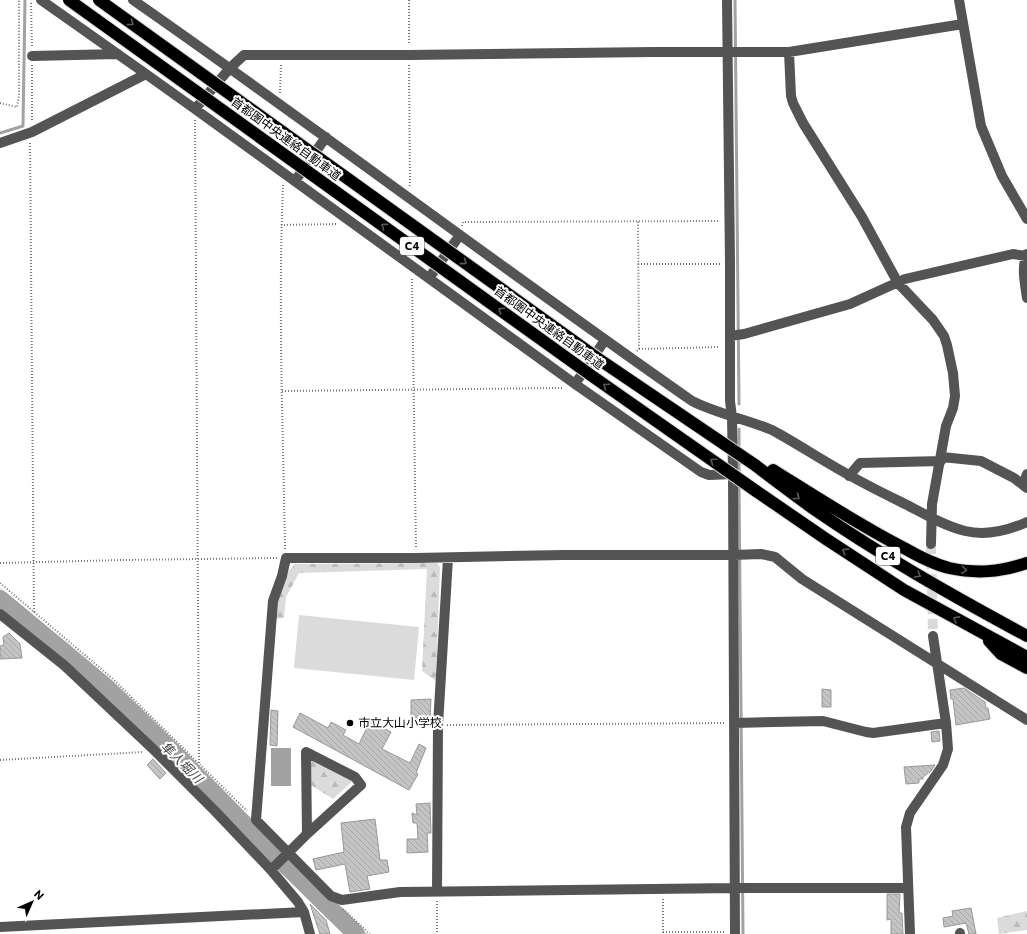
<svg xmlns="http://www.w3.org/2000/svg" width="1027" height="934" font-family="Commissioner,'Noto Sans JP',sans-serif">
<defs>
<pattern id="grass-dots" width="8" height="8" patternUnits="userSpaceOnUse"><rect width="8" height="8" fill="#dbdbdb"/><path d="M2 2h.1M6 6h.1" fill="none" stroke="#bababa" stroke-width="1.8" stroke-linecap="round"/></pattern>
<pattern id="forest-firs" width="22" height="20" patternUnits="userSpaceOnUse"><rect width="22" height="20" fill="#dbdbdb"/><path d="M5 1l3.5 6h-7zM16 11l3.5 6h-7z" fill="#bababa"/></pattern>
<pattern id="building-back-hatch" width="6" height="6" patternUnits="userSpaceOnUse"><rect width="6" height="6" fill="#c4c4c4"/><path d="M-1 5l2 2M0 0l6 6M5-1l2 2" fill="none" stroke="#a7a7a7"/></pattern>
</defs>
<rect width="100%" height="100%" fill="#fff"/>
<path fill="url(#grass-dots)" d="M0,588C34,616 70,644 103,673C166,728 223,790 281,849L276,854L200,775L110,689L0,597Z
M0,602C32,627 64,653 94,680C156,737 215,797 273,858L270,861L162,751L86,680L0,608Z
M287,860L291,861L339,908L368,934H360L357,931L285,863Z"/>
<path fill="url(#forest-firs)" d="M437,563L440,567L436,681L422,671L427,569L299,573L286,597L284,618L275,619C277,599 279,579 295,564Z
M310,759L349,776L352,782L333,799L311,785Z
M1027,911V930L999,934L997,918Z"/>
<path fill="#dbdbdb" d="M299,615L419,627L414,680L294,668Z"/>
<path fill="#a2a2a2" d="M271,748H291V786H271Z"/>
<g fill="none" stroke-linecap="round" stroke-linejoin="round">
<path stroke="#a2a2a2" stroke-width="3" d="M735,0L739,404
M0,133L23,126L25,0
M739,429V449
M739,459V475
M739,483L743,934"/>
<path stroke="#a2a2a2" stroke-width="18" d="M0,599L107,688L181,760L242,822L356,934"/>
</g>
<path fill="url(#building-back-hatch)" stroke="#989898" d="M9,633L20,644L22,658L0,659V646L4,645L3,637Z
M964,688L985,702L986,708H988L990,719L956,725L953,699H951L950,690Z
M822,689L831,690V707H822Z
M431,699L430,719L411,717V700Z
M271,710L278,711L277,746L270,745Z
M300,713L328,728L331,722L346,730L343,735L359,744L370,721L391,732L382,749L410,763L419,744L426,748L416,773L418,774L409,790L293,727Z
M939,731L940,741L932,742L931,732Z
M153,759L166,773L160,779L147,765Z
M935,765L931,771L923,777V779H919V783L906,784L904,767Z
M430,803L431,833H427L428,852L407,853V839H418L417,823H413L412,813L417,815L416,804Z
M375,819L380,860H387L389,872L367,876L370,889L350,892L345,864L316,870L313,859L344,852L341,823Z
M887,894H900L899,913H902L903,934H891V919L887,920Z
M310,904L326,920L330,934H320Z
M971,908L976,934H969L966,923L944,927L943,918L953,916L952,911Z"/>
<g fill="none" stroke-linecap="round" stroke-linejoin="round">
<path stroke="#d9d9d9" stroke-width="10" stroke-dasharray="10 5" stroke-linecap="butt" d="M931,544L933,636"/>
<g stroke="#dbdbdb" stroke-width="14">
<path id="highway" d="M755,465C773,479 792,493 811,507C880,555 953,596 1027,636
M773,470C816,497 859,525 904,548C918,556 933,564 949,568C977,574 1000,572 1027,563
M756,491L826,539L904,590L1027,657
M989,641L1001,654L1027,668"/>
</g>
<path stroke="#767676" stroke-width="2" stroke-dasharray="1 2" stroke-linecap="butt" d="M409,0V45
M31,3L32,47
M32,65V121
M409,65L410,184L409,187
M280,93L281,64
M0,103L17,107L19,96V0
M195,120L199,763
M30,143L34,612
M283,185C278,306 283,428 285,549
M281,225L336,224
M462,226L463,222L720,221
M638,264H721
M412,279L416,548
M639,349L720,347
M637,351L639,349L638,221
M282,391L563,388
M0,563L124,560L277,558
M0,583L113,679L247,811
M447,725L725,723
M0,760L143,752
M663,899V934
M437,901V934
M343,909L370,934
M663,932H726"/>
<path stroke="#545454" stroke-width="10" d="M41,0L146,74
M133,0C321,131 504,270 692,401C718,414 746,419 772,430C798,444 823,461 849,475C868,486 889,496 909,506C926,515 945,526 965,531C986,536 1007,531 1027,522
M727,0L730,263V401L732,417L733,474L735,934
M959,0L981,126L1002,176L1027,219
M789,52L791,96L793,103L803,123L862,217L898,283L933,320L944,336L947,345L953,373L955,396L953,408L946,426L932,504L931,544
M32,56L118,54
M195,109L575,384L701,472L709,475L733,474
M0,143L32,132L146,74L195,109L230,68L244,55H409L653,52H789L963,24
M295,181L326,137
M1027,254C1021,267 1025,284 1027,298
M429,278L460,235
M730,336L744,334L850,304L905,279L1013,254L1026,256
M575,384L605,340
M942,457L981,461L1014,478L1027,488
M849,476L860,463L941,461
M1023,484L1027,474
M0,614L65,666L152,748L215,811L271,870L298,902L304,912L310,934
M734,723L823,721L866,732L873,733L946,723
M271,870L307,834L361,785L355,777L306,752L307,834
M907,888H735L400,892L342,900L331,896L256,820L273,601L282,576L286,558H416L563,555H733L761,554L775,557L802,579L1027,720
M437,892L438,725L448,558
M0,927L304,912
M960,933V934
M910,934L906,827L910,813L943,765L948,749L946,723L933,636"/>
<use href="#highway" stroke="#000" stroke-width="12"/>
<g stroke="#dbdbdb" stroke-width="14" stroke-linecap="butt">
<path id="highway-bridge" d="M69,0L592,376L756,491
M99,0L603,362L755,465"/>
</g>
<use href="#highway-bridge" stroke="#000" stroke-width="12"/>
</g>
<defs><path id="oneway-chevron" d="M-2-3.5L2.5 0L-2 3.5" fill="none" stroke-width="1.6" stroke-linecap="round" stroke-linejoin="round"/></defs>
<g stroke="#595959">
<use href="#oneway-chevron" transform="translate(131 23) rotate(36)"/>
<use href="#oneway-chevron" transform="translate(384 226) rotate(-144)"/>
<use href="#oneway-chevron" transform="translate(464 262) rotate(36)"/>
<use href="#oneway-chevron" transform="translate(501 310) rotate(-144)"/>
<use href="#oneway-chevron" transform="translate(606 386) rotate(-145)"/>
<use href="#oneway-chevron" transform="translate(713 461) rotate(-145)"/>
<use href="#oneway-chevron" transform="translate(797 497) rotate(36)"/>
<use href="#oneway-chevron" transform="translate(845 551) rotate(-147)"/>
<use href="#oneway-chevron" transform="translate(964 570) rotate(8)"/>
<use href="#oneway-chevron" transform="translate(918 575) rotate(30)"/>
<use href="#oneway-chevron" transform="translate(956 619) rotate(-151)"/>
</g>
<circle fill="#000" stroke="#fff" stroke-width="1.5" cx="350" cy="723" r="4"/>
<g text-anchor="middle" stroke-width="4" stroke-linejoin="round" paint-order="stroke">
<g fill="#fff" stroke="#4c4c4c" stroke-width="1">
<rect x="400" y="237" width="24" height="18" rx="3"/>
<rect x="876" y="547" width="24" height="18" rx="3"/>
</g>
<g font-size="11" font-weight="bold" fill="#000">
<text x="412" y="250">C4</text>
<text x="888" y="560">C4</text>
</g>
<g font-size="12" fill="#000" stroke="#fff">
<text transform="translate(286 139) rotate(36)" y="4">首都圏中央連絡自動車道</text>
<text transform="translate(549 328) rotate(36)" y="4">首都圏中央連絡自動車道</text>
</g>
<g font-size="12" fill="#000" stroke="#fff" text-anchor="start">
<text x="358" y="727">市立大山小学校</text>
</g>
<g font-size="13" font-style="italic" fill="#434343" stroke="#fff">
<text transform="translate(182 762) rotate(45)" y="5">隼人堀川</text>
</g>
</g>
<g transform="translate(32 902) rotate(45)" stroke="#ffffff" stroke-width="3" paint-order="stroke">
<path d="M0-3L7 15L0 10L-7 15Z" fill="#000000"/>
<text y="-6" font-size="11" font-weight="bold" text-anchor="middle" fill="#000000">N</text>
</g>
</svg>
